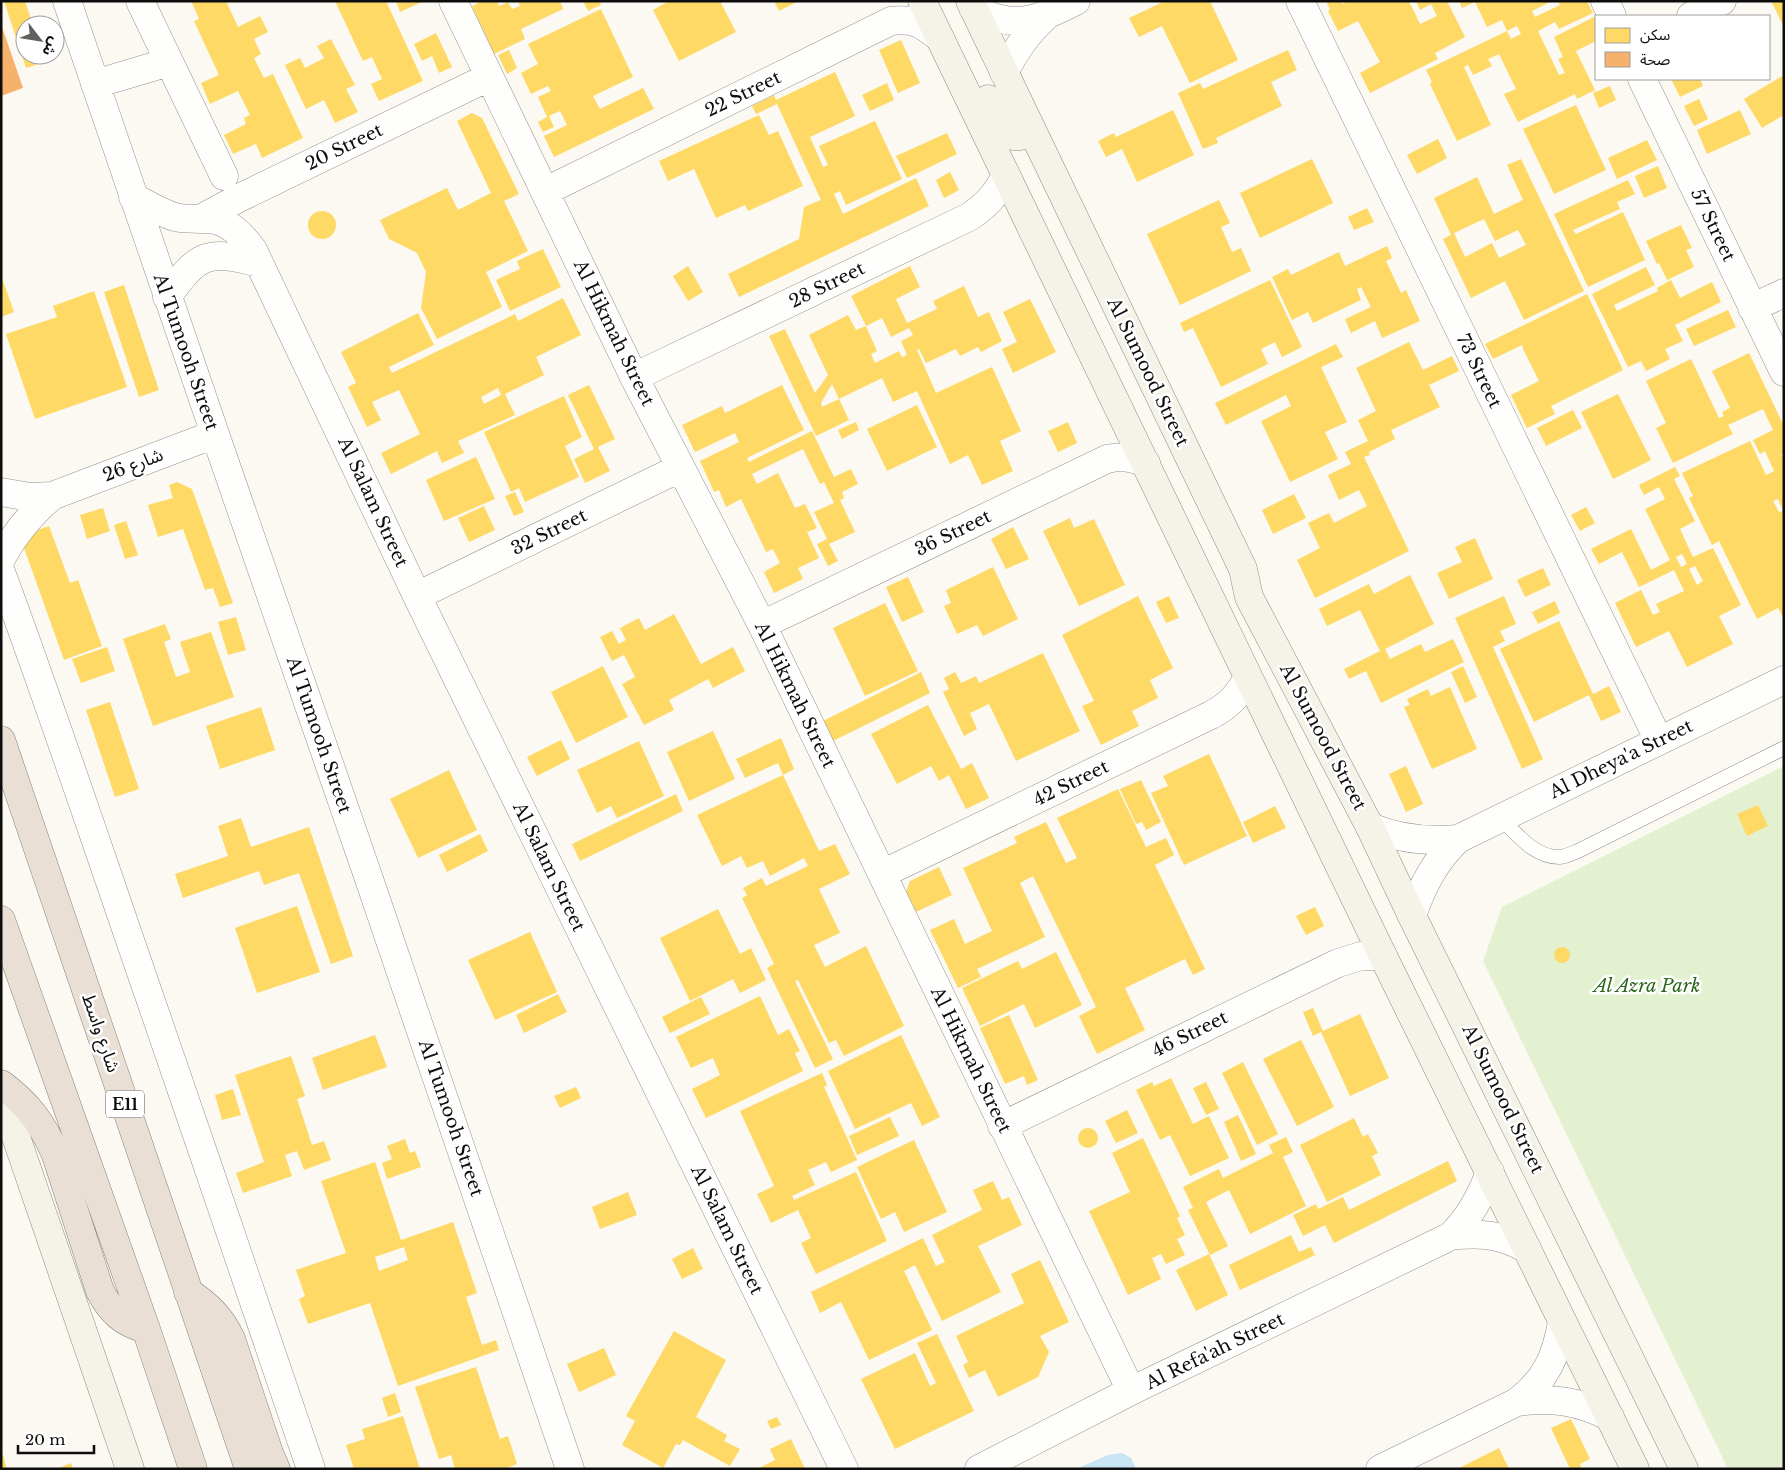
<svg xmlns="http://www.w3.org/2000/svg" width="1785" height="1470" font-family="'Libre Baskerville','Noto Sans Arabic',serif">
<rect width="100%" height="100%" fill="#fbf9f1"/>
<path fill="#e4f1d1" d="M1784,766V1469H1728L1483,961L1502,907Z"/>
<path fill="#c7e5f5" d="M1122,1453L1131,1458L1136,1469H1076L1108,1455Z"/>
<path fill="#ffd966" fill-rule="evenodd" d="M4,1H25L33,25H25V55H43L45,62L26,68Z
M191,1H226L238,27L260,16L268,32L254,39L261,54L254,58L264,78L273,74L303,138L262,158L256,144L233,154L224,135L246,124L244,118L250,115L238,91L210,104L201,83L219,75L194,21L199,19Z
M335,1H386L423,81L379,101L371,84L382,79L372,57L363,61Z
M396,1H424L400,12Z
M482,1H497L499,6L508,2L512,9L520,6L518,1H560L563,9L521,29L525,39L494,54L472,6Z
M583,1H599L601,5L588,11Z
M669,1H720L736,32L679,61L653,10Z
M774,1H799L779,11Z
M1165,1H1210L1238,60L1190,83L1162,26L1139,37L1129,18Z
M1326,1H1341L1343,4L1346,1H1409L1420,24L1437,16L1431,4L1420,10L1416,1H1447L1465,37L1435,53L1438,59L1370,93L1360,73L1380,62L1358,21L1338,31L1328,11L1330,9Z
M1459,1H1552L1532,11L1535,17L1560,5L1558,1H1587L1593,13L1559,29L1555,22L1538,31L1559,75L1565,73L1558,59L1563,57L1554,37L1596,16V41L1576,51L1595,90L1577,99L1575,94L1518,122L1504,94L1516,89L1499,54L1488,59L1492,66L1473,75L1468,65L1464,67L1491,125L1457,141L1430,84L1432,82L1426,70L1507,31L1502,20L1487,27L1475,2L1462,8ZM1517,26L1521,34L1511,39L1507,31Z
M1771,1H1784V27Z
M601,9L633,77L593,96L600,109L643,88L654,109L554,157L544,136L567,125L560,111L549,116L554,127L543,132L538,122L547,117L538,97L551,91L548,86L531,94L521,73L538,64L528,44Z
M436,33L452,67L439,73L432,56L422,61L414,44Z
M331,39L355,85L346,89L358,112L335,123L324,100L306,109L285,65L300,58L305,68L324,58L317,46Z
M901,40L920,83L898,93L879,50Z
M509,50L517,68L507,74L498,55Z
M1288,50L1297,70L1271,82L1282,106L1216,138L1218,143L1203,149L1178,93L1200,83L1203,89Z
M835,72L855,116L810,137L823,167L828,165L819,146L875,121L902,179L846,205L840,191L834,194L843,214L916,178L929,206L739,297L728,274L799,239L804,207L821,200L777,104L756,114L752,106L774,95L776,100Z
M1782,76L1784,78V115L1762,128L1744,99Z
M1671,79H1700L1703,86L1680,97Z
M887,83L894,100L870,111L862,95Z
M1610,86L1616,100L1599,108L1593,93Z
M1699,99L1708,119L1694,126L1684,106Z
M1576,105L1606,170L1554,194L1523,129Z
M1173,110L1194,155L1137,182L1122,149L1106,157L1098,141L1114,133L1116,137Z
M1740,110L1751,134L1707,154L1697,130Z
M472,113L482,118L519,194L504,201L528,251L486,272L502,307L437,339L421,308L426,272L417,253L389,239L380,220L447,188L458,210L491,193L457,121Z
M759,115L769,135L778,131L803,186L748,211L745,205L716,218L694,169L668,181L659,161Z
M947,133L957,154L907,178L896,156Z
M1438,139L1447,158L1417,174L1407,155Z
M1647,140L1657,160L1617,179L1608,158Z
M1312,159L1333,203L1260,238L1240,193Z
M1521,159L1584,291L1524,320L1505,281L1471,298L1443,239L1451,235L1434,198L1477,177L1494,214L1523,200L1507,165ZM1484,219L1495,241L1518,230L1526,245L1499,258L1492,243L1465,257L1454,233Z
M1658,166L1667,188L1644,198L1635,176Z
M950,172L959,190L944,198L936,180Z
M1628,180L1635,194L1617,202L1620,209L1573,230L1576,234L1623,212L1645,260L1588,287L1554,214Z
M1219,200L1230,223L1221,227L1232,252L1241,248L1251,271L1180,305L1147,234Z
M1367,208L1374,222L1354,230L1348,217Z
M308 225a14 14 0 1 1 28 0a14 14 0 1 1-28 0Z
M1681,225L1692,248L1686,250L1694,267L1667,280L1659,263L1657,264L1646,241Z
M1387,246L1392,258L1386,261L1401,293L1406,290L1420,321L1382,338L1375,321L1351,333L1345,319L1371,307L1361,287L1357,289L1361,300L1313,323L1308,312L1292,320L1272,277L1288,269L1291,275L1339,252L1345,266Z
M543,249L561,287L510,311L496,280L520,269L517,261Z
M688,266L703,292L688,301L673,276Z
M910,266L920,287L896,299L907,323L937,309L933,301L964,286L978,317L989,312L1002,341L981,352L978,347L960,356L956,349L926,363L919,349L917,350L936,393L992,367L1021,431L1000,441L1013,471L982,485L968,455L950,464L917,391L893,402L882,378L839,399L832,384L821,403L822,407L839,399L849,420L816,436L769,336L785,329L815,393L828,375L809,335L848,315L856,330L866,326L851,296ZM882,318L891,337L909,328L913,335L901,341L907,355L902,357L899,351L875,363L871,354L877,351L866,326Z
M1646,267L1655,285L1614,305L1617,311L1658,291L1657,288L1671,280L1680,298L1712,282L1721,302L1675,325L1683,341L1665,349L1670,359L1646,371L1641,361L1628,367L1592,294Z
M1,275L14,312L1,317Z
M1270,280L1302,347L1282,357L1275,342L1261,349L1268,364L1221,387L1193,328L1184,332L1180,323Z
M124,285L159,390L139,397L104,292Z
M94,291L127,387L35,419L6,334L57,317L53,306Z
M1587,294L1623,370L1551,406L1555,414L1527,428L1511,395L1539,381L1523,349L1522,345L1493,359L1485,344Z
M563,298L581,335L536,357L544,375L505,394L515,415L458,441L464,453L442,463L437,451L391,474L381,453L420,434L399,390L372,402L381,420L367,427L348,387L356,383L341,352L418,313L434,345L389,367L392,373L515,314L518,321ZM498,388L501,395L484,404L481,397Z
M1030,299L1056,352L1013,373L1002,349L1017,342L1003,312Z
M1728,310L1736,327L1694,346L1686,329Z
M1409,342L1423,370L1452,356L1459,371L1429,385L1440,407L1391,430L1395,439L1369,452L1370,455L1364,457L1409,551L1315,598L1297,560L1320,548L1308,523L1329,513L1334,523L1367,506L1359,490L1339,500L1328,475L1351,464L1345,452L1368,441L1358,420L1376,411L1356,368Z
M1336,344L1343,357L1321,367L1347,422L1325,432L1338,459L1290,482L1261,421L1291,406L1286,395L1226,425L1215,403Z
M1749,353L1784,426V454L1781,455L1784,459V619L1778,608L1757,619L1719,541L1712,545L1689,498L1693,496L1682,473L1750,441L1766,475L1774,471L1765,451L1760,454L1753,440L1773,430L1763,409L1728,425L1733,434L1673,463L1656,428L1666,423L1646,381L1691,359L1719,418L1724,416L1722,412L1730,408L1712,371ZM1778,499L1783,511L1779,512L1773,501Z
M589,385L615,439L598,447L610,471L585,483L574,459L594,449L568,395Z
M782,385L804,430L747,458L749,462L812,431L834,477L851,469L858,484L842,492L844,498L840,500L855,532L829,544L838,561L828,566L817,544L827,539L814,512L834,503L824,482L820,484L803,449L752,474L757,484L778,473L795,508L805,504L817,528L807,532L819,558L798,568L803,579L774,593L764,572L780,563L773,549L766,552L741,499L726,507L719,490L714,492L700,461L739,442L735,433L695,452L682,425L722,406L725,413Z
M1618,394L1651,460L1613,479L1581,412Z
M564,396L582,437L565,446L579,477L525,502L519,488L511,492L484,432Z
M917,405L937,447L887,471L867,429Z
M1573,410L1582,428L1546,446L1537,428Z
M856,422L859,430L842,439L838,430Z
M1068,422L1077,443L1058,452L1048,431Z
M476,457L495,499L444,521L426,480Z
M1675,467L1680,476L1674,479L1695,521L1680,529L1693,557L1713,548L1741,605L1719,616L1733,644L1687,667L1669,631L1636,647L1615,603L1641,590L1653,615L1660,612L1656,604L1684,591L1674,570L1639,587L1622,552L1599,564L1591,549L1631,529L1651,570L1670,560L1645,509L1665,499L1659,487L1644,495L1639,485ZM1682,554L1687,564L1681,567L1676,557ZM1695,566L1703,581L1697,585L1689,569Z
M177,482L192,489L233,603L220,607L213,588L205,590L183,529L158,537L148,505L173,498L169,485Z
M515,492L524,512L514,516L505,496Z
M1294,494L1306,518L1273,534L1262,510Z
M484,506L495,530L469,542L458,518Z
M1586,507L1595,523L1580,531L1571,515Z
M103,508L110,531L87,539L80,515Z
M1070,518L1074,528L1094,519L1125,585L1079,606L1043,531Z
M126,521L138,555L125,559L114,525Z
M49,526L70,583L78,580L102,646L64,660L23,545L29,533Z
M1013,527L1029,559L1006,569L991,539Z
M1475,538L1493,579L1449,599L1437,573L1462,562L1455,547Z
M993,567L1018,619L983,636L977,625L957,634L944,606L951,603L946,590Z
M1543,568L1551,585L1525,597L1517,580Z
M1410,575L1434,624L1385,649L1390,659L1421,644L1425,652L1453,639L1464,662L1381,703L1366,671L1349,679L1344,669L1380,651L1360,610L1327,626L1319,609L1369,584L1374,594Z
M908,577L924,612L902,622L886,587Z
M1138,596L1173,668L1150,680L1158,698L1132,711L1139,726L1101,745L1082,706L1094,701L1062,635Z
M1169,596L1179,618L1166,623L1156,602Z
M1504,596L1516,624L1500,631L1505,641L1493,647L1543,759L1522,769L1455,618Z
M1555,601L1560,613L1538,624L1532,612Z
M885,603L918,671L865,696L833,628Z
M674,614L701,664L733,647L745,671L713,688L708,679L669,700L674,710L644,725L622,684L635,677L624,655L612,661L600,637L612,631L619,644L626,640L620,628L639,618L645,630Z
M236,617L246,650L228,655L218,622Z
M1559,621L1593,694L1609,686L1621,712L1601,721L1589,695L1534,722L1500,649Z
M165,624L171,639L164,642L176,677L190,672L180,642L211,632L234,697L153,726L123,639Z
M107,647L115,671L81,683L72,659Z
M1043,653L1080,731L1016,761L989,704L970,713L977,729L964,736L943,692L949,689L944,678L955,672L961,683L976,676L979,683Z
M603,666L628,717L576,743L551,692Z
M1463,666L1477,697L1465,703L1451,672Z
M921,672L930,693L833,741L823,721Z
M1450,687L1477,749L1432,769L1404,707L1410,705L1407,699L1428,689L1431,696Z
M110,702L139,789L115,797L86,710Z
M928,705L961,769L972,763L989,798L966,809L949,775L939,781L931,766L897,784L871,734Z
M261,707L275,750L220,769L206,726Z
M713,731L735,779L689,801L667,752Z
M781,738L794,769L783,775L778,763L745,778L736,759Z
M561,740L570,759L537,776L527,757Z
M639,741L664,796L617,818L611,806L597,813L577,770Z
M1209,754L1247,836L1184,865L1151,793L1168,786L1163,776Z
M1406,766L1423,804L1406,812L1389,774Z
M449,770L477,830L418,858L390,799Z
M783,775L819,851L835,844L850,874L819,889L840,933L814,945L825,967L866,946L904,1026L844,1056L836,1040L829,1043L798,980L795,981L833,1059L815,1068L767,968L774,964L742,898L747,895L743,888L762,878L766,886L808,866L804,858L770,876L763,861L747,868L741,856L722,866L697,815Z
M1141,780L1161,822L1146,830L1142,822L1136,824L1120,789Z
M1118,789L1146,847L1166,838L1174,855L1155,865L1205,969L1193,975L1185,959L1125,988L1145,1030L1097,1054L1079,1016L1096,1007L1033,876L1020,883L1045,937L977,969L981,977L958,988L930,930L954,919L965,944L992,931L963,868L1017,843L1014,837L1046,822L1066,863L1077,858L1057,818Z
M676,794L683,811L580,861L572,844Z
M1758,805L1768,826L1747,836L1737,814Z
M1275,806L1286,828L1253,843L1243,822Z
M241,818L251,847L309,827L353,956L331,964L299,873L264,885L259,871L183,898L175,874L228,856L218,826Z
M480,834L488,851L447,872L439,855Z
M939,867L952,895L916,912L906,892L910,881Z
M297,906L320,972L257,993L235,928Z
M1315,907L1324,926L1306,935L1296,916Z
M718,909L740,954L751,948L766,980L740,993L733,979L690,1001L660,938Z
M530,932L557,992L495,1020L468,960Z
M1554 955a8 8 0 1 1 16 0a8 8 0 1 1-16 0Z
M1056,952L1082,1005L1035,1028L1024,1004L980,1026L962,988L1018,961L1022,969Z
M558,994L567,1012L524,1033L516,1015Z
M760,996L778,1035L789,1029L800,1051L795,1053L803,1071L706,1118L692,1089L720,1075L713,1058L691,1068L676,1037Z
M701,997L710,1014L670,1033L662,1017Z
M1313,1008L1323,1031L1360,1014L1389,1078L1350,1096L1321,1032L1313,1036L1303,1012Z
M1009,1015L1038,1080L1027,1085L1024,1076L1005,1084L980,1028Z
M375,1035L387,1067L323,1090L312,1058Z
M901,1035L940,1117L922,1126L911,1103L855,1129L828,1071Z
M1301,1040L1334,1107L1297,1126L1263,1059Z
M291,1056L305,1096L297,1099L312,1145L324,1141L331,1160L304,1170L297,1151L285,1155L292,1176L243,1193L236,1173L264,1162L235,1075Z
M1243,1062L1278,1134L1257,1145L1222,1073Z
M822,1073L827,1085L824,1087L857,1160L831,1172L826,1162L808,1170L815,1185L792,1196L794,1200L856,1172L887,1241L816,1274L801,1243L811,1238L798,1210L771,1223L764,1208L757,1194L774,1186L740,1111Z
M1171,1078L1193,1124L1209,1116L1229,1158L1190,1176L1170,1135L1160,1140L1136,1090L1152,1082L1154,1086Z
M1206,1082L1219,1109L1206,1115L1193,1088Z
M576,1087L581,1098L560,1108L554,1096Z
M233,1089L241,1115L222,1120L215,1095Z
M1127,1110L1138,1133L1116,1143L1105,1121Z
M1238,1115L1256,1154L1241,1161L1224,1122Z
M890,1117L899,1136L857,1155L849,1136Z
M1354,1118L1363,1137L1368,1134L1378,1153L1372,1156L1381,1175L1327,1202L1300,1145Z
M1078 1138a10 10 0 1 1 20 0a10 10 0 1 1-20 0Z
M1286,1137L1293,1152L1283,1157L1306,1206L1250,1234L1229,1190L1206,1202L1228,1246L1210,1255L1188,1210L1193,1208L1183,1187L1219,1169L1223,1178L1273,1153L1269,1145Z
M1143,1138L1180,1216L1177,1218L1185,1235L1177,1239L1185,1255L1166,1264L1161,1254L1152,1258L1161,1279L1128,1295L1089,1211L1130,1192L1112,1153Z
M405,1139L410,1153L415,1151L421,1167L387,1179L382,1163L392,1159L387,1146Z
M914,1140L947,1212L904,1232L895,1212L881,1219L857,1167Z
M1448,1161L1457,1181L1334,1243L1325,1225L1303,1236L1293,1215L1316,1204L1318,1209L1343,1197L1349,1210Z
M375,1162L401,1240L453,1222L477,1293L466,1297L482,1345L496,1340L499,1350L398,1386L370,1303L308,1324L299,1299L305,1296L296,1270L346,1253L321,1181ZM404,1247L408,1260L379,1271L375,1257Z
M993,1181L1002,1200L1009,1197L1022,1225L978,1246L1001,1292L942,1321L915,1265L904,1271L932,1330L869,1360L841,1302L820,1313L811,1292L923,1238L936,1266L945,1262L932,1235L982,1210L973,1190Z
M628,1192L637,1215L600,1229L592,1207Z
M1291,1235L1299,1252L1311,1247L1315,1255L1240,1290L1229,1265Z
M693,1248L703,1269L682,1279L672,1259Z
M1209,1254L1228,1295L1196,1311L1176,1270Z
M1040,1260L1069,1322L1040,1336L1049,1352L1038,1377L998,1397L985,1370L969,1378L963,1365L968,1362L956,1336L1024,1303L1011,1274Z
M674,1331L726,1360L696,1417L727,1435L724,1441L740,1449L730,1466L683,1440L680,1445L676,1444L663,1468L622,1445L635,1421L626,1416Z
M937,1334L974,1411L895,1449L861,1379L915,1353L930,1386L936,1383L917,1343Z
M604,1348L616,1375L579,1392L567,1364Z
M476,1367L500,1439L508,1436L517,1464L504,1469H455L451,1455L439,1459L415,1387Z
M395,1393L401,1412L388,1417L382,1398Z
M403,1416L420,1469H354L346,1445L365,1439L362,1429Z
M777,1417L781,1425L771,1429L767,1421Z
M1571,1419L1590,1459L1580,1464L1582,1469H1570L1551,1428Z
M791,1439L805,1469H757L775,1460L770,1449Z
M1499,1448L1509,1469H1457Z
M2,1452L7,1469H1Z
M71,1463L73,1469H57Z"/>
<path fill="#f6b26b" d="M1,24L23,88L1,96Z"/>
<g fill="none" stroke-linecap="round" stroke-linejoin="round">
<g stroke="#949390" stroke-width="15">
<path id="lane" d="M1500,818C1517,834 1534,857 1559,857C1565,857 1573,853 1578,851L1784,748"/>
</g>
<g stroke="#949390" stroke-width="29">
<path id="street" d="M67,1L215,434L368,876L570,1469
M140,1L224,176
M453,1L634,377L762,625L1131,1391
M1300,1L1659,741
M1605,1L1612,16
M973,8C1013,31 1038,20 1076,1
M1691,16L1722,1
M1004,73C1015,50 1027,33 1046,16
M1642,79L1784,372
M95,84L169,62
M546,191L891,21C914,18 922,24 940,38
M133,197C147,204 160,213 175,217C187,220 199,218 210,219C230,222 242,235 253,250L417,596L844,1469
M200,219L239,198L489,77
M167,297C198,254 206,249 259,263
M1752,308L1784,293
M634,377L969,217C987,205 997,194 1006,175
M1,492L30,497L52,496L215,434
M1,559C14,534 31,514 52,496
M1,572C54,715 102,860 152,1004C205,1159 259,1313 311,1469
M417,596L680,468
M762,625L1107,459C1121,456 1132,457 1146,463
M1370,827C1399,839 1427,842 1458,839
M882,874L1211,715C1230,705 1237,696 1248,678
M1412,916C1422,886 1435,861 1458,839L1784,680
M1002,1126L1338,963L1361,956H1383
M1451,1236C1470,1217 1481,1197 1490,1172
M1517,1402C1551,1397 1579,1401 1610,1417
M979,1469L1131,1391L1451,1236C1480,1232 1502,1235 1527,1249
M1380,1469L1517,1402C1546,1380 1556,1357 1562,1322"/>
</g>
<g stroke="#8b8a86" stroke-width="29">
<path id="secondary" d="M922,1L1383,956L1635,1469
M970,1L1243,569L1249,597L1370,827L1412,916L1684,1469
M988,99L1006,132C1017,140 1025,137 1029,125
M1,1093L130,1469"/>
</g>
<g stroke="#81817d" stroke-width="29">
<path id="highway" d="M1,740L249,1469
M1,920L146,1329L193,1469
M1,1084C28,1104 43,1124 56,1155L100,1291C111,1312 123,1323 146,1329
M188,1292C208,1305 221,1318 231,1339L269,1453L276,1469"/>
</g>
<use href="#lane" stroke="#fefefd" stroke-width="14"/>
<use href="#street" stroke="#fefefd" stroke-width="28"/>
<use href="#secondary" stroke="#f5f3e8" stroke-width="28"/>
<use href="#highway" stroke="#eadfd4" stroke-width="28"/>
</g>
<g text-anchor="middle" stroke-width="5" stroke-linejoin="round" paint-order="stroke">
<rect fill="#fff" stroke="#565656" stroke-width="1" x="106" y="1090.5" width="38" height="27" rx="4"/>
<g font-size="16" font-weight="bold" fill="#0d0d0d">
<text x="125" y="1110">E11</text>
</g>
<g font-size="18" fill="#0d0d0d" stroke="#fff">
<text transform="translate(743 94) rotate(-26)" y="6">22 Street</text>
<text transform="translate(344 147) rotate(-26)" y="6">20 Street</text>
<text transform="translate(1713 225) rotate(64)" y="6">57 Street</text>
<text transform="translate(827 285) rotate(-26)" y="6">28 Street</text>
<text transform="translate(614 333) rotate(64)" y="6">Al Hikmah Street</text>
<text transform="translate(186 352) rotate(71)" y="6">Al Tumooh Street</text>
<text transform="translate(1479 371) rotate(64)" y="6">73 Street</text>
<text transform="translate(1148 372) rotate(64)" y="6">Al Sumood Street</text>
<text transform="translate(133 465) rotate(-21)" y="6">شارع 26</text>
<text transform="translate(373 502) rotate(65)" y="6">Al Salam Street</text>
<text transform="translate(549 532) rotate(-26)" y="6">32 Street</text>
<text transform="translate(953 533) rotate(-26)" y="6">36 Street</text>
<text transform="translate(795 695) rotate(64)" y="6">Al Hikmah Street</text>
<text transform="translate(319 735) rotate(71)" y="6">Al Tumooh Street</text>
<text transform="translate(1323 737) rotate(62)" y="6">Al Sumood Street</text>
<text transform="translate(1621 759) rotate(-26)" y="6">Al Dheya'a Street</text>
<text transform="translate(1071 783) rotate(-26)" y="6">42 Street</text>
<text transform="translate(549 867) rotate(64)" y="6">Al Salam Street</text>
<text transform="translate(101 1033) rotate(71)" y="6">شارع واسط</text>
<text transform="translate(1190 1034) rotate(-26)" y="6">46 Street</text>
<text transform="translate(971 1060) rotate(64)" y="6">Al Hikmah Street</text>
<text transform="translate(1503 1099) rotate(64)" y="6">Al Sumood Street</text>
<text transform="translate(451 1118) rotate(71)" y="6">Al Tumooh Street</text>
<text transform="translate(727 1230) rotate(64)" y="6">Al Salam Street</text>
<text transform="translate(1215 1351) rotate(-26)" y="6">Al Refa'ah Street</text>
</g>
<g font-size="18" font-style="italic" fill="#2b661c" stroke="#fff">
<text x="1647" y="992">Al Azra Park</text>
</g>
</g>
<rect width="1785" height="1470" fill="none" stroke="#0d0d0d" stroke-width="5"/>
<rect x="1595" y="15" width="175" height="65" fill="#ffffff" stroke="#9e9e9e"/>
<rect x="1605" y="28" width="25" height="15" fill="#ffd966" stroke="#9e9e9e"/>
<text x="1640" y="40" font-size="15" fill="#0d0d0d">سكن</text>
<rect x="1605" y="52" width="25" height="15" fill="#f6b26b" stroke="#9e9e9e"/>
<text x="1640" y="65" font-size="15" fill="#0d0d0d">صحة</text>
<g transform="translate(40 40) rotate(121)"><circle r="24" fill="#ffffff" stroke="#9e9e9e"/>
<path d="M0-4L9 19L0 12L-9 19Z" fill="#60605d"/>
<text y="-8" font-size="14" font-weight="bold" text-anchor="middle" fill="#0d0d0d">ش</text>
</g>
<path d="M18 1445v8h76v-8" fill="none" stroke="#0d0d0d" stroke-width="2.5"/>
<text x="25" y="1445" font-size="15" fill="#0d0d0d" stroke="#ffffff" stroke-width="4" paint-order="stroke">20 m</text>
</svg>
